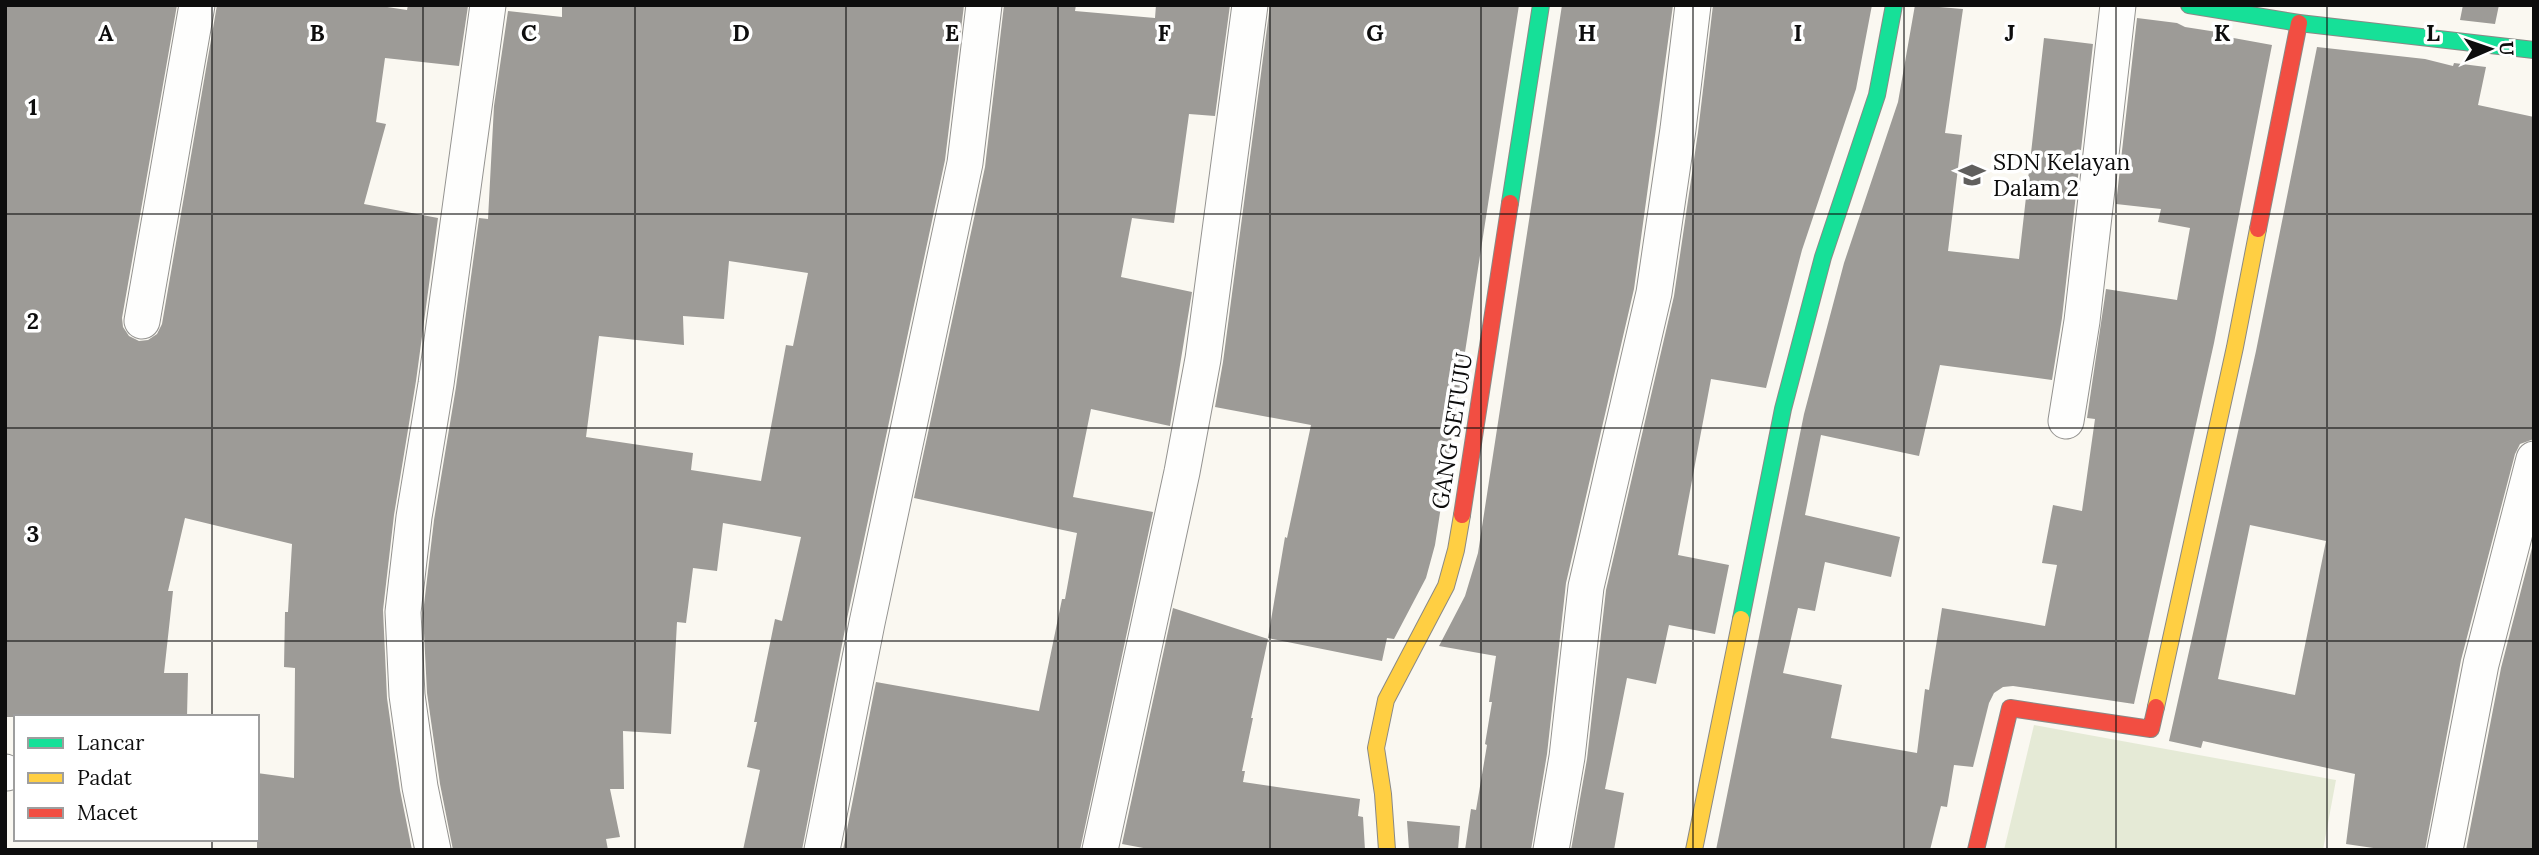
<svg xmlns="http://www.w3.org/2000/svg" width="2539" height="855" font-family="Lora,serif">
<rect width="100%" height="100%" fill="#faf8f1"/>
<path fill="#e5ead6" d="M2034,725L2336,780L2323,850L2152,848L2151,850H2004Z"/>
<path fill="#9d9b97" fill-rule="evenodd" d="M5,5H177L122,318L123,327L129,336L139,341L148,340L157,334L162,324L217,5H374L407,10L408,5L468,6L459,66L385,58L376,122L386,124L364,204L438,218L416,381L394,515L383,610L387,698L400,790L412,850H257V773L294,778L295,668L284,667L285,612H288L292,544L185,518L168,591H173L164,673H188L187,717H5Z
M562,5H964L945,160L847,619L802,850H743L760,770L747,767L757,722H754L775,619L782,621L801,537L723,523L717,571L693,568L686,623L677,622L671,734L623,731L624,789H610L620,837L606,839L608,850H453L440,784L427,693L423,613L434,520L456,387L479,218L488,219L494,106L508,11L562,17ZM729,261L808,273L793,346L786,345L761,481L691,470L693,453L586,437L599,336L684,345L683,316L724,319Z
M1004,5H1076L1075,11L1155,18L1156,5H1230L1215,116L1189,114L1174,223L1132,218L1121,277L1192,292L1170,426L1091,409L1073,497L1153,512L1080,850H843L876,682L1039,711L1062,599H1065L1077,533L914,498L985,167Z
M1270,5H1519L1435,545L1426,578L1394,639L1387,638L1382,661L1268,638L1285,537L1287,538L1311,425L1215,407L1223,362Z
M1562,5H1673L1634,289L1566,583L1547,754L1531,850H1465L1471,809L1476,810L1487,745L1485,744L1492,702H1489L1496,656L1439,646L1465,596L1478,553Z
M1713,5H1872L1856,89L1802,250L1766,388L1711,379L1678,555L1729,565L1715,634L1669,625L1656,684L1627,678L1605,789L1624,793L1614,850H1571L1587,759L1606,590L1674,296L1698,132Z
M1915,5L1963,9L1945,133L1962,135L1948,251L2019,259L2044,38L2093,44L2062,318L2052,380L1940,365L1919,456L1821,435L1805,515L1900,537L1891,577L1825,562L1815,611L1798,608L1783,673L1842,685L1831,738L1917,753L1925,689L1929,690L1942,608L2045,626L2057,565L2042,563L2053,505L2082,511L2095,419L2087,418L2106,289L2177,300L2190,228L2158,222L2161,209L2116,204L2137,18L2177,23L2185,27L2217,32V35L2272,45L2214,343L2134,704L2013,686L2003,687L1994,693L1989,703L1973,767L1954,765L1947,807L1941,806L1930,850H1716L1804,414L1844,263L1898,102Z
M2463,5H2499L2495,24L2460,20Z
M2317,47L2425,59L2453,66L2454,63L2486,67L2478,105L2534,117V439L2520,444L2515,454L2461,660L2425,850H2387L2346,844L2355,774L2203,741L2201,748L2169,741L2256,351ZM2250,525L2326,541L2295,695L2218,679Z
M2534,540V850H2466L2501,668Z
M1173,608L1268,639L1251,718H1253L1242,771H1245L1243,782L1360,799L1358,816L1363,817L1365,850H1154L1122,844Z
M1407,821L1460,826L1458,850H1409Z"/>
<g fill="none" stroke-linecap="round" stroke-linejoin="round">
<g stroke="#949390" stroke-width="37">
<path id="street" d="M142,321L197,5
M2066,421L2082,321L2118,5
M5,772L7,773
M433,850L420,787L407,695L403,612L414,517L436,384L488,5
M822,850L867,623L965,163L984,5
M1100,850L1182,472L1203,359L1250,5
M1551,850L1567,757L1586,587L1654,293L1678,129L1693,5
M2445,850L2481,664L2534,459"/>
</g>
<g stroke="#8a8986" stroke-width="18">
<path id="fast" d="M2189,5L2299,23L2534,50
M1510,203L1541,5
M1741,619L1783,409L1823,257L1877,95L1894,5"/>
</g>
<g stroke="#8a8986" stroke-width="18">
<path id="slow" d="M2156,707L2235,347L2258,229
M1387,850L1383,794L1376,748L1386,700L1446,586L1456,550L1462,515
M1694,850L1741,619"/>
</g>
<g stroke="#8a8986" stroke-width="18">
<path id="jam" d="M2258,229L2299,23
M1462,515L1510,203
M1976,850L2010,708L2151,729L2156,707"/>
</g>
<use href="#street" stroke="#fefefd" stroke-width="35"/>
<use href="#fast" stroke="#16e098" stroke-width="16"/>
<use href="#slow" stroke="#ffcf43" stroke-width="16"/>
<use href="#jam" stroke="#f24e42" stroke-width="16"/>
</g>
<path fill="none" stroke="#0d0d0d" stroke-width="2" stroke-opacity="0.55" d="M212,5V717M423,5V850M635,5V850M846,5V850M1058,5V850M1270,5V850M1481,5V850M1693,5V850M1904,5V850M2116,5V850M2327,5V850M5,214H2534M5,428H2534M5,641H2534M212,839V850"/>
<defs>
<g id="school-bare" transform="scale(2.1)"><path d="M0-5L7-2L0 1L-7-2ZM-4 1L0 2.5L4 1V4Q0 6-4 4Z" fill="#605f5d" stroke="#fff" stroke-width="2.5" paint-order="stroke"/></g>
</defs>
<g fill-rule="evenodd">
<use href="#school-bare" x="1972" y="175"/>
</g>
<g text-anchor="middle" stroke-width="7" stroke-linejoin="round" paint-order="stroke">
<g font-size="23" fill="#0d0d0d" stroke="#fff" text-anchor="start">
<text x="1993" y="170">SDN Kelayan<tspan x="1993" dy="26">Dalam 2</tspan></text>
</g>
<g font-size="23" fill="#0d0d0d" stroke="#fff">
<text transform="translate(1452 431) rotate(-81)" y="8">GANG SETUJU</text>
</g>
</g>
<g font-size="23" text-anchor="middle" font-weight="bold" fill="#0d0d0d" stroke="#fff" stroke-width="7" stroke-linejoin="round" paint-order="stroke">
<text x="106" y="41">A</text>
<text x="317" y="41">B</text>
<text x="529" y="41">C</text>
<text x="741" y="41">D</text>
<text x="952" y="41">E</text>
<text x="1164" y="41">F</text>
<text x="1375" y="41">G</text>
<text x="1587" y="41">H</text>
<text x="1798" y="41">I</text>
<text x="2010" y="41">J</text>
<text x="2222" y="41">K</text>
<text x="2433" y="41">L</text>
<text x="33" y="115">1</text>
<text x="33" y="329">2</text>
<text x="33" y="542">3</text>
</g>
<rect width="2539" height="855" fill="none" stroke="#0d0d0d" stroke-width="14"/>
<rect x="14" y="715" width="245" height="126" fill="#ffffff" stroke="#9e9e9e" stroke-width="2"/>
<rect x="28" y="738" width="35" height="10" fill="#16e098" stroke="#9e9e9e" stroke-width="2"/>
<text x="77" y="750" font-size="21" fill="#0d0d0d">Lancar</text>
<rect x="28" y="773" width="35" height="10" fill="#ffcf43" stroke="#9e9e9e" stroke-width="2"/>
<text x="77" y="785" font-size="21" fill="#0d0d0d">Padat</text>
<rect x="28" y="808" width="35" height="10" fill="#f24e42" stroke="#9e9e9e" stroke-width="2"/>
<text x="77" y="820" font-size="21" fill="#0d0d0d">Macet</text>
<g transform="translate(2490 49) rotate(88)" stroke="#ffffff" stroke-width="5" paint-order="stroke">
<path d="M0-5L12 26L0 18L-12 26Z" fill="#0d0d0d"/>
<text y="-10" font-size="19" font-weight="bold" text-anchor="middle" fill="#0d0d0d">U</text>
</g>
</svg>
